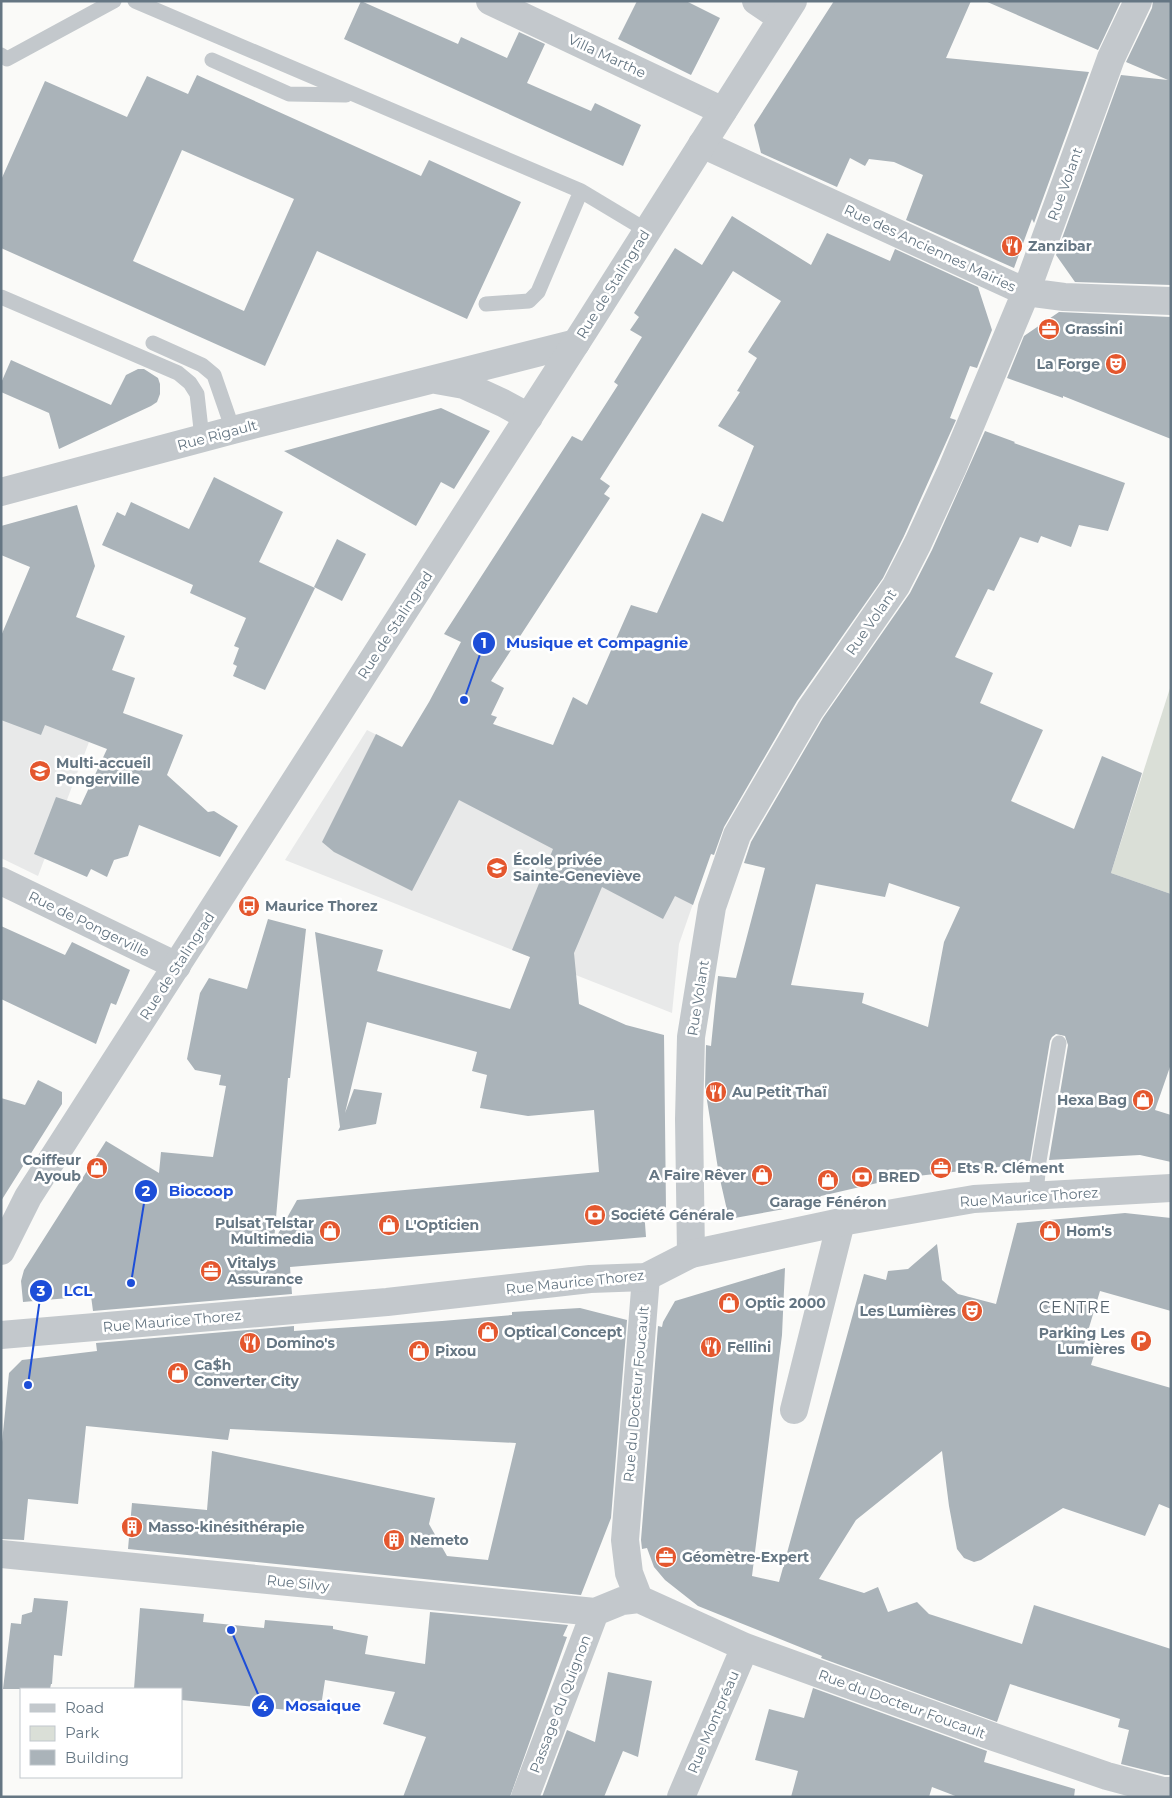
<svg xmlns="http://www.w3.org/2000/svg" width="1172" height="1798" font-family="Montserrat,sans-serif">
<rect width="100%" height="100%" fill="#fafaf8"/>
<path fill="#e8e9e9" d="M1,658L89,742L38,876L1,858Z
M367,730L467,780L703,875L679,944L672,1013L285,860Z"/>
<path fill="#dadfd7" d="M1171,685V894L1111,873Z"/>
<path fill="#aab3b9" fill-rule="evenodd" d="M361,1L458,44L461,37L507,58L519,32L545,44L527,83L591,111L595,103L641,125L623,166L344,39Z
M637,1H686L720,18L691,75L618,39Z
M834,1H971L946,58L1089,72L1034,223L1032,219L1014,268L906,220L923,175L894,162L869,159L865,166L850,158L837,187L761,153L754,125Z
M985,1H1121L1098,50Z
M1153,1H1171V285L1075,282L1056,255L1121,75L1168,80L1126,62L1152,8Z
M197,75L421,176L429,160L521,202L467,319L317,251L265,366L1,248V180L45,81L127,117L147,76L188,94ZM182,150L294,199L244,311L133,261Z
M732,216L811,265L827,233L890,261L895,249L978,287L992,330L977,368L970,366L950,418L956,420L904,536L883,578L797,701L724,827L714,855L711,854L693,905L675,896L663,919L602,887L574,953L579,1004L626,1025L664,1035L666,1209L644,1210L646,1237L290,1267L292,1294L93,1311L91,1296L23,1302L21,1281L24,1270L106,1141L159,1173L161,1152L213,1157L226,1086L219,1085L221,1075L195,1070L187,1059L200,993L209,978L247,989L268,919L306,929L290,1078H288L274,1241L297,1200L599,1172L594,1110L528,1116L480,1108L487,1075L472,1071L477,1052L367,1022L345,1113L354,1089L382,1093L376,1124L338,1131L340,1127L315,932L383,950L377,971L510,1009L530,957L512,950L553,849L459,800L412,891L334,852L322,842L376,734L402,747L429,702L461,642L444,634L572,436L582,441L618,385L614,382L642,337L630,330L639,317L634,313L675,248L702,265ZM733,271L781,301L748,352L757,358L737,391L740,392L718,426L754,446L723,522L702,513L657,613L631,605L587,705L573,697L553,745L493,724L497,717L491,715L504,688L491,681L610,498L604,494L610,486L600,479Z
M1059,312L1171,317V439L1063,396V398L1007,378L1024,336Z
M11,360L111,405L126,375L138,369H144L158,378L160,384V394L157,402L151,406L59,449L49,413L1,392V383Z
M441,408L490,431L454,489L441,482L416,526L284,451Z
M985,431L1015,442L1014,443L1125,483L1108,531L1079,525L1071,547L1041,536L1038,543L1020,537L994,591L988,589L955,657L993,673L980,703L1043,730L1011,801L1074,829L1102,756L1142,773L1111,873L1171,894V1064L1155,1110L1171,1115V1162L1140,1155L1049,1160L1068,1045L1065,1036L1056,1034L1052,1037L1050,1041L1030,1161H1025V1164L899,1178L821,1196L812,1204L729,1219L719,1175L705,1088L706,1045L711,1046L718,976L736,978L765,868L744,863L751,842L823,718L910,593L932,550ZM889,883L960,907L944,942L928,1027L862,1003L864,993L791,985L816,884L885,897Z
M214,477L283,512L259,562L315,588L265,690L233,676L237,666L233,664L239,648L234,646L246,618L190,593L193,585L102,545L117,512L125,516L131,502L189,529Z
M77,505L95,566L76,617L125,636L112,670L135,678L123,713L183,735L167,775L208,812L214,811L238,826L220,857L139,825L128,856L114,860L107,877L91,869L87,877L34,854L56,797L81,805L107,749L45,725L41,735L1,720V636L30,567L1,555V526Z
M337,539L366,554L342,601L314,587Z
M1,926L65,955L72,942L130,970L116,1005L111,1003L96,1044L1,999Z
M38,1080L62,1092V1104L1,1201V1098L25,1105Z
M1125,1213L1171,1218V1311L1100,1291L1082,1351L1094,1355L1091,1365L1171,1388V1509L1159,1504L1145,1536L1063,1508L981,1560L974,1562L964,1558L957,1549L949,1506L942,1451L856,1520L819,1579L864,1593L878,1587L888,1612L917,1602L929,1614L1022,1644L1034,1605L1171,1649V1775H1165L1121,1764L1129,1730L1118,1727L1120,1719L1010,1684L997,1722L821,1658L822,1656L698,1606L665,1580L654,1567L647,1548L642,1549L641,1540L658,1326L662,1327L663,1322L675,1301L785,1268L782,1335L752,1576L779,1582L864,1274L886,1280L888,1271L908,1269L937,1244L942,1280L958,1294L996,1304L1017,1223Z
M580,1308L627,1320L611,1518L581,1595L128,1549L132,1503L207,1510L212,1451L435,1498L429,1524L447,1556L488,1560L516,1443L230,1429L228,1440L86,1426L78,1504L28,1499L24,1540L1,1539V1452L9,1373L22,1360L97,1351L96,1343L294,1326V1331L442,1321L512,1315V1312Z
M34,1598L68,1601L62,1656L54,1655L52,1684H51L50,1689H3L11,1623L21,1624L22,1615L32,1612Z
M140,1608L204,1614L203,1622L264,1628L265,1620L333,1626V1629L368,1636L365,1654L425,1664L430,1612L568,1625L563,1636L567,1637L510,1797H403L426,1737L383,1724L395,1692L325,1680L320,1713L181,1700V1689H134Z
M608,1672L652,1681L638,1757L623,1751L604,1797H542L567,1730L595,1742Z
M813,1688L987,1751L984,1762L1075,1789L1074,1797H958L932,1787L929,1797H791L798,1771L755,1760L769,1709L804,1718Z"/>
<g fill="none" stroke-linecap="round" stroke-linejoin="round">
<path stroke="#c3c8cc" stroke-width="15" d="M135,1L581,191L646,230
M1,55L7,59L114,1
M212,60L289,94L346,95
M1,297L178,373L190,383L197,394L202,438
M486,304L529,301L538,292L581,191
M153,343L202,365L214,375L233,430
M1036,1195L1039,1161L1059,1043"/>
<path stroke="#c3c8cc" stroke-width="28" d="M490,1L723,111
M756,1L781,18
M702,144L1026,292L1064,297L1171,301
M436,380L464,385L503,403L529,417
M1,492L233,430L576,343
M1,881L177,966
M691,1254L689,1119L691,1037L712,907L737,835L810,710L896,586L918,543L952,469L1026,292L1111,58L1138,1
M794,1410L841,1222
M1,1554L595,1612L622,1601L639,1599L745,1647L994,1737L1107,1776L1163,1791H1171
M639,1599L629,1573L625,1540L646,1277
M525,1797L595,1612
M681,1797L745,1647"/>
<path stroke="#c3c8cc" stroke-width="28" d="M1,1251L28,1197L585,329L793,1
M1,1335L387,1302L590,1279L646,1277L691,1254L841,1222L974,1199L1171,1188"/>
</g>
<defs>
<g id="restaurant-disc" transform="scale(1.125)"><circle r="9.5" fill="#e4572e" stroke="#fff"/><path d="M-5-6h1v4h1v-4h1v4h1v-4h1v5L-1.5 .5V6h-2V.5L-5-1ZM5-6V6H3V1.5H1.5Q1.5-4 5-6Z" fill="#fff"/></g>
<g id="office-disc" transform="scale(1.125)"><circle r="9.5" fill="#e4572e" stroke="#fff"/><path d="M-6-3h4V-5.5h4V-3h4V5H-6ZM-1-4.5V-3h2v-1.5ZM-6 0V1H6V0Z" fill="#fff"/></g>
<g id="theatre-disc" transform="scale(1.125)"><circle r="9.5" fill="#e4572e" stroke="#fff"/><path d="M-5-5.5Q0-4 5-5.5V0Q5 5 0 6Q-5 5-5 0ZM-3.3-2.5H-1v1.5H-3.3ZM1-2.5H3.3v1.5H1ZM-2.8 1Q0 5.5 2.8 1Z" fill="#fff"/></g>
<g id="school-disc" transform="scale(1.125)"><circle r="9.5" fill="#e4572e" stroke="#fff"/><path d="M0-5L7-2L0 1L-7-2ZM-4 1L0 2.5L4 1V4Q0 6-4 4Z" fill="#fff"/></g>
<g id="bus-disc" transform="scale(1.125)"><circle r="9.5" fill="#e4572e" stroke="#fff"/><path d="M-5-6H5V4H4V6H2V4H-2V6H-4V4H-5ZM-3.5-4V0h7V-4ZM-3.5 1.2v1.5H-2V1.2ZM2 1.2v1.5H3.5V1.2Z" fill="#fff"/></g>
<g id="shop-disc" transform="scale(1.125)"><circle r="9.5" fill="#e4572e" stroke="#fff"/><path d="M-5-2.5h2.3a2.7 3.5 0 0 1 5.4 0H5L5.5 6h-11ZM-1.5-2.5h3a1.5 2.3 0 0 0-3 0Z" fill="#fff"/></g>
<g id="bank-disc" transform="scale(1.125)"><circle r="9.5" fill="#e4572e" stroke="#fff"/><path d="M-6-4H6V4H-6ZM0-2.3a2.3 2.3 0 1 0 0 4.6a2.3 2.3 0 1 0 0-4.6Z" fill="#fff"/></g>
<g id="parking-disc" transform="scale(1.125)"><circle r="9.5" fill="#e4572e" stroke="#fff"/><path d="M-3.5-5.5H1a3.5 3.5 0 0 1 0 7H-1V5.5H-3.5ZM-1-3.4V-.6H.8a1.4 1.4 0 0 0 0-2.8Z" fill="#fff"/></g>
<g id="building-disc" transform="scale(1.125)"><circle r="9.5" fill="#e4572e" stroke="#fff"/><path d="M-4-6H4V6H1V3H-1V6H-4ZM-2.5-4.3h1.7v1.8h-1.7ZM.8-4.3h1.7v1.8H.8ZM-2.5-1h1.7V.8h-1.7ZM.8-1h1.7V.8H.8Z" fill="#fff"/></g>
</defs>
<g fill-rule="evenodd">
<use href="#restaurant-disc" x="1012" y="246"/>
<use href="#office-disc" x="1049" y="329"/>
<use href="#theatre-disc" x="1116" y="364"/>
<use href="#school-disc" x="40" y="771"/>
<use href="#school-disc" x="497" y="868"/>
<use href="#bus-disc" x="249" y="906"/>
<use href="#restaurant-disc" x="716" y="1092"/>
<use href="#shop-disc" x="1143" y="1100"/>
<use href="#shop-disc" x="97" y="1168"/>
<use href="#office-disc" x="941" y="1168"/>
<use href="#shop-disc" x="762" y="1175"/>
<use href="#bank-disc" x="862" y="1177"/>
<use href="#shop-disc" x="828" y="1180"/>
<use href="#bank-disc" x="595" y="1215"/>
<use href="#shop-disc" x="389" y="1225"/>
<use href="#shop-disc" x="330" y="1231"/>
<use href="#shop-disc" x="1050" y="1231"/>
<use href="#office-disc" x="211" y="1271"/>
<use href="#shop-disc" x="729" y="1303"/>
<use href="#theatre-disc" x="972" y="1311"/>
<use href="#shop-disc" x="488" y="1332"/>
<use href="#parking-disc" x="1141" y="1341"/>
<use href="#restaurant-disc" x="250" y="1343"/>
<use href="#restaurant-disc" x="711" y="1347"/>
<use href="#shop-disc" x="419" y="1351"/>
<use href="#shop-disc" x="178" y="1373"/>
<use href="#building-disc" x="132" y="1527"/>
<use href="#building-disc" x="394" y="1540"/>
<use href="#office-disc" x="666" y="1557"/>
</g>
<g text-anchor="middle" stroke-width="5" stroke-linejoin="round" paint-order="stroke">
<g font-size="14" fill="#657683" stroke="#fff">
<text transform="translate(607 56) rotate(25)" y="5">Villa Marthe</text>
<text transform="translate(1065 184) rotate(-70)" y="5">Rue Volant</text>
<text transform="translate(930 248) rotate(25)" y="5">Rue des Anciennes Mairies</text>
<text transform="translate(613 284) rotate(-58)" y="5">Rue de Stalingrad</text>
<text transform="translate(217 435) rotate(-15)" y="5">Rue Rigault</text>
<text transform="translate(871 622) rotate(-55)" y="5">Rue Volant</text>
<text transform="translate(395 625) rotate(-57)" y="5">Rue de Stalingrad</text>
<text transform="translate(89 924) rotate(26)" y="5">Rue de Pongerville</text>
<text transform="translate(177 966) rotate(-57)" y="5">Rue de Stalingrad</text>
<text transform="translate(698 998) rotate(-81)" y="5">Rue Volant</text>
<text transform="translate(1029 1197) rotate(-4)" y="5">Rue Maurice Thorez</text>
<text transform="translate(575 1282) rotate(-6)" y="5">Rue Maurice Thorez</text>
<text transform="translate(172 1321) rotate(-5)" y="5">Rue Maurice Thorez</text>
<text transform="translate(636 1394) rotate(-85)" y="5">Rue du Docteur Foucault</text>
<text transform="translate(298 1583) rotate(6)" y="5">Rue Silvy</text>
<text transform="translate(560 1704) rotate(-69)" y="5">Passage du Quignon</text>
<text transform="translate(902 1704) rotate(20)" y="5">Rue du Docteur Foucault</text>
<text transform="translate(713 1722) rotate(-67)" y="5">Rue Montpréau</text>
</g>
<g font-size="14" font-weight="bold" fill="#657683" stroke="#fff" text-anchor="start">
<text x="1028" y="251">Zanzibar</text>
<text x="1065" y="334">Grassini</text>
<text x="1100" y="369" text-anchor="end">La Forge</text>
<text x="56" y="768">Multi-accueil<tspan x="56" dy="16">Pongerville</tspan></text>
<text x="513" y="865">École privée<tspan x="513" dy="16">Sainte-Geneviève</tspan></text>
<text x="265" y="911">Maurice Thorez</text>
<text x="732" y="1097">Au Petit Thaï</text>
<text x="1127" y="1105" text-anchor="end">Hexa Bag</text>
<text x="81" y="1165" text-anchor="end">Coiffeur<tspan x="81" dy="16">Ayoub</tspan></text>
<text x="957" y="1173">Ets R. Clément</text>
<text x="746" y="1180" text-anchor="end">A Faire Rêver</text>
<text x="878" y="1182">BRED</text>
<text x="828" y="1207" text-anchor="middle">Garage Fénéron</text>
<text x="611" y="1220">Société Générale</text>
<text x="314" y="1228" text-anchor="end">Pulsat Telstar<tspan x="314" dy="16">Multimedia</tspan></text>
<text x="405" y="1230">L'Opticien</text>
<text x="1066" y="1236">Hom's</text>
<text x="227" y="1268">Vitalys<tspan x="227" dy="16">Assurance</tspan></text>
<text x="745" y="1308">Optic 2000</text>
<text x="956" y="1316" text-anchor="end">Les Lumières</text>
<text x="504" y="1337">Optical Concept</text>
<text x="1125" y="1338" text-anchor="end">Parking Les<tspan x="1125" dy="16">Lumières</tspan></text>
<text x="266" y="1348">Domino's</text>
<text x="727" y="1352">Fellini</text>
<text x="435" y="1356">Pixou</text>
<text x="194" y="1370">Ca$h<tspan x="194" dy="16">Converter City</tspan></text>
<text x="148" y="1532">Masso-kinésithérapie</text>
<text x="410" y="1545">Nemeto</text>
<text x="682" y="1562">Géomètre-Expert</text>
</g>
<g font-size="16" letter-spacing="1" fill="#57646e" stroke="#fff">
<text x="1075" y="1313">CENTRE</text>
</g>
</g>
<path fill="none" stroke="#1d4ed8" stroke-width="2" d="M464 700L484 643M131 1283L146 1191M28 1385L41 1291M231 1630L263 1706"/>
<g fill="#1d4ed8" stroke="#fff" stroke-width="2">
<circle cx="464" cy="700" r="5"/>
<circle cx="131" cy="1283" r="5"/>
<circle cx="28" cy="1385" r="5"/>
<circle cx="231" cy="1630" r="5"/>
<circle cx="484" cy="643" r="12"/>
<circle cx="146" cy="1191" r="12"/>
<circle cx="41" cy="1291" r="12"/>
<circle cx="263" cy="1706" r="12"/>
</g>
<g font-size="15" text-anchor="middle" font-weight="bold" fill="#fff">
<text x="484" y="648">1</text>
<text x="146" y="1196">2</text>
<text x="41" y="1296">3</text>
<text x="263" y="1711">4</text>
</g>
<g font-size="15" text-anchor="middle" font-weight="bold" fill="#1d4ed8" stroke="#fff" stroke-width="5" stroke-linejoin="round" paint-order="stroke">
<text x="597" y="648">Musique et Compagnie</text>
<text x="201" y="1196">Biocoop</text>
<text x="78" y="1296">LCL</text>
<text x="323" y="1711">Mosaique</text>
</g>
<rect width="1172" height="1798" fill="none" stroke="#657683" stroke-width="5"/>
<rect x="20" y="1688" width="162" height="90" fill="#ffffff" stroke="#c1c8cd"/>
<rect x="30" y="1704" width="25" height="8" fill="#c3c8cc" stroke="#c1c8cd"/>
<text x="65" y="1713" font-size="15" fill="#657683">Road</text>
<rect x="30" y="1726" width="25" height="15" fill="#dadfd7" stroke="#c1c8cd"/>
<text x="65" y="1738" font-size="15" fill="#657683">Park</text>
<rect x="30" y="1750" width="25" height="15" fill="#aab3b9" stroke="#c1c8cd"/>
<text x="65" y="1763" font-size="15" fill="#657683">Building</text>
</svg>
